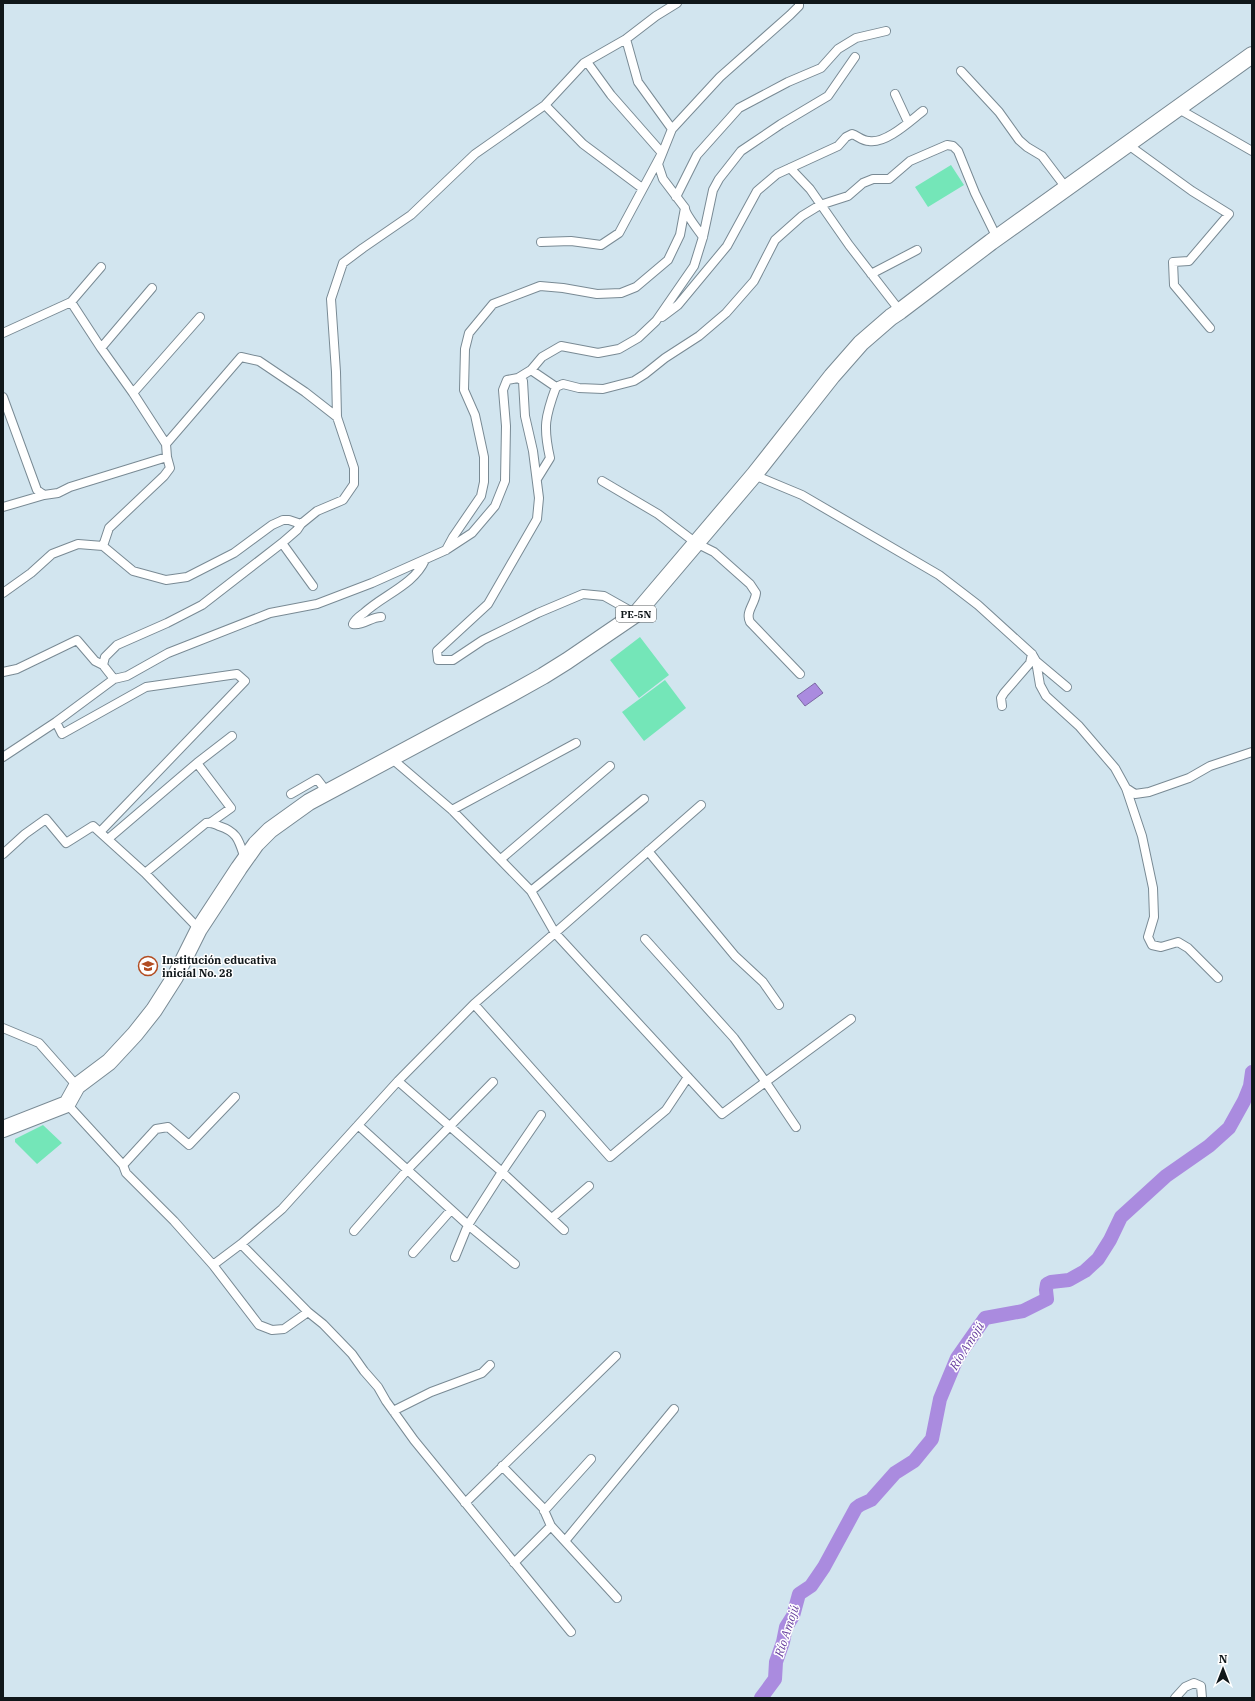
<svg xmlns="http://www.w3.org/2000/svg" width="1255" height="1701" font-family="'IBM Plex Serif',serif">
<rect width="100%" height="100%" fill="#d2e5ef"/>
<path fill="#74e6b8" d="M951,165L964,185L928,207L915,187Z
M640,637L669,675L639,698L610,660Z
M665,680L686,708L644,741L622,712Z
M43,1125L62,1143L37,1164L15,1142V1139Z"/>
<path fill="#aa8bdf" stroke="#7c68a4" d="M815,683L823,693L805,706L797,696Z"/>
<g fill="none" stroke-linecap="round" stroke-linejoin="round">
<path stroke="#aa8bdf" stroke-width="14" d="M761,1698L775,1679L776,1662L783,1642L786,1627L793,1616L799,1594L811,1586L824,1567L856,1508L860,1505L871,1500L895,1473L914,1461L932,1439L940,1399L957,1358L985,1318L1023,1311L1047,1299L1046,1290L1047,1284L1051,1282L1069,1280L1085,1271L1098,1259L1110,1240L1121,1217L1166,1176L1209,1146L1229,1128L1244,1101L1250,1086L1252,1072"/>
<g stroke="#798a94" stroke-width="10">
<path id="street" d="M626,39L638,82L672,129
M961,71L999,112L1019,140L1027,147L1042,156L1067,189
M895,94L908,122
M545,105L583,144L642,188
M1177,108L1252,151
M1127,144L1192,191L1229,214L1189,261L1173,262L1174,285L1210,328
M790,168L810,189L849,245L900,311
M676,197L697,155L739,108L788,82L821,68L838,49L856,38L886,31
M685,208C685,214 699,231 703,237
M541,242L571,241L601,245L619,233L662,153L611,95L587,62
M871,274L917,250
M71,302L101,267
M662,317L678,305L727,246L757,191L777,174L838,146L846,137L852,134C858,136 862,141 869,141C886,144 910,121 923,111
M3,333L71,302L101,348L133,393L166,444L167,457
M101,348L152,288
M531,370L556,387
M518,378L531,370L542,357L561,346L598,353L619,349L638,338L656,321L694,266L703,237L713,190L719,179L741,151L781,124L828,96L855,57
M133,393L200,317
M3,397L37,490L44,495L58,493L70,487L167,457L170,468L164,476L109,528L103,546
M166,444L241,357L259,361L305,392L337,417
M754,475L802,495L939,575L978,605L1032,654L1036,661L1067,687
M537,479L550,458C543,427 545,417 556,387L563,384L579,388L603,389L634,381L645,374L665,358L699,336L726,313L754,281L775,240L802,216L820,205L848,196L863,183L873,179H889L910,161L947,145L953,146L958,151L975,193L997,238
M602,481L658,514L696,543L714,552L750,584L756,593C755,604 745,612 750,622L800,674
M3,507L44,495
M301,524L317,511L343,500L354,484V468L337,417L336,372L331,299L343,263L363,248L411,215L475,154L545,105L584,63L626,39L656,16L677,3
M282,543L313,586
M446,550L453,537L481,496L484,482V457L475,415L464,390L465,349L469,333L493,304L540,286L563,288L597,294L621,293L636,287L668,260L680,235L685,208L663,179L658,164L672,129L720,77L790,15L799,6V3
M3,593L31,573L52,554L78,544L103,546L133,571L166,580L187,577L234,553L272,525L283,520H289L301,524L297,530L282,543L202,605L167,623L117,645L105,657L103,665L114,679L127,676L168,653L270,613L317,604L372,583L446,550L472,533L495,506L505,481L506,426L503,390L507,380L518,378L523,381L525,416L533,451L539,498L537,519L488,604L437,651L438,660H453L483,640L538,613L583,594L604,596L636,614
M381,617C371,617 363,626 353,624C355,619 360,616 364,613C383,595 414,585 425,560
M1036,661L1040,685L1046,696L1079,726L1115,768L1126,788L1142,836L1153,888L1154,917L1148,937L1152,945L1161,947L1178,942L1188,948L1218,978
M3,672L17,669L77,640L95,661L103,665
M1002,706L1001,698L1004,693L1030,663L1032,654
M56,722L62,734L146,687L237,674L245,681L100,832
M3,757L56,722L114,679
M391,758L452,810L531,891L555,933L722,1114L851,1019
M197,763L231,808L210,823
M1126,788L1135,794L1149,792L1189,778L1210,766L1252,752
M291,794L317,779L327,792
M452,810L576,743
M108,839L197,763L232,736
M648,851L735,956L763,982L779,1005
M3,854L25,834L46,819L66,843L93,826L145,873L199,929
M501,859L610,766
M145,873L206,823C211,822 215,824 219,826C238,832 239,841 245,859
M531,891L644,799
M645,939L734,1038L765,1081L796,1127
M474,1004L610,1157L666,1110L688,1077
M3,1028L39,1043L77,1086
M398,1081L502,1172L564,1230
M67,1104L123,1165L126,1173L174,1221L213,1265L259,1325L272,1330L284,1329L308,1312L323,1324L352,1354L364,1371L378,1387L386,1401L414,1440L571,1632
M358,1125L468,1225L515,1264
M123,1165L156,1129L168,1127L189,1145L235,1097
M552,1218L589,1186
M354,1231L408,1169L493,1082
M241,1244L308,1312
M413,1253L451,1210
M455,1257L468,1225L502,1172L541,1115
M213,1265L241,1244L282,1209L398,1081L474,1004L701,805
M393,1411L431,1392L482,1373L490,1365
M502,1466L543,1508L551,1526
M465,1503L616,1356
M544,1511L591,1459
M565,1541L674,1409
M514,1563L551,1526L617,1598
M1175,1698L1185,1687L1194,1683L1201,1686L1202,1698"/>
</g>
<g stroke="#798a94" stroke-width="18">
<path id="highway" d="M3,1129L67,1104L77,1086L109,1062L135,1034L154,1010L175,977L199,929L239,868L256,844L270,830L309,802L509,695L543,676L567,661L636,614L754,475L832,376L861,343L891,317L900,311L991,242L1252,55"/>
</g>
<use href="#street" stroke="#fff" stroke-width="8"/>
<use href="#highway" stroke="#fff" stroke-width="16"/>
</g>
<defs>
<g id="school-ring" transform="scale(1)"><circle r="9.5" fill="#fff" stroke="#b24c21" stroke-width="1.5"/><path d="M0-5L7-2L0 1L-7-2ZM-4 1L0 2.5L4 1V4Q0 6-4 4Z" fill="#b24c21"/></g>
</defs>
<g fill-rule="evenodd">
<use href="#school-ring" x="148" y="966"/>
</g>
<g text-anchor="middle" stroke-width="3" stroke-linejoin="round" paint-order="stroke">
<rect fill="#fff" stroke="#585d5f" stroke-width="1" x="616" y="606" width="40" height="16" rx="3"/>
<g font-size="10" font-weight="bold" fill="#10171a">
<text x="636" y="618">PE-5N</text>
</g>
<g font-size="11" font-weight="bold" fill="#10171a" stroke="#fff" text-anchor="start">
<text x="162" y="964">Institución educativa<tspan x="162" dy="13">inicial No. 28</tspan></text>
</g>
<g font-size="12" font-style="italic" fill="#63399b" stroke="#fff">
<text transform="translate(967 1346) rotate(-58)" y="4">Río Amojú</text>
<text transform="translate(787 1631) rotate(-72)" y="4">Río Amojú</text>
</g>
</g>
<rect width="1255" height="1701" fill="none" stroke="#10171a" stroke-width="8"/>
<g transform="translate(1223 1669)" stroke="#ffffff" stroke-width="3" paint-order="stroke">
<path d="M0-3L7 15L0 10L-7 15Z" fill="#10171a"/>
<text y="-6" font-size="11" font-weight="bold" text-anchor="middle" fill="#10171a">N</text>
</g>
</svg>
